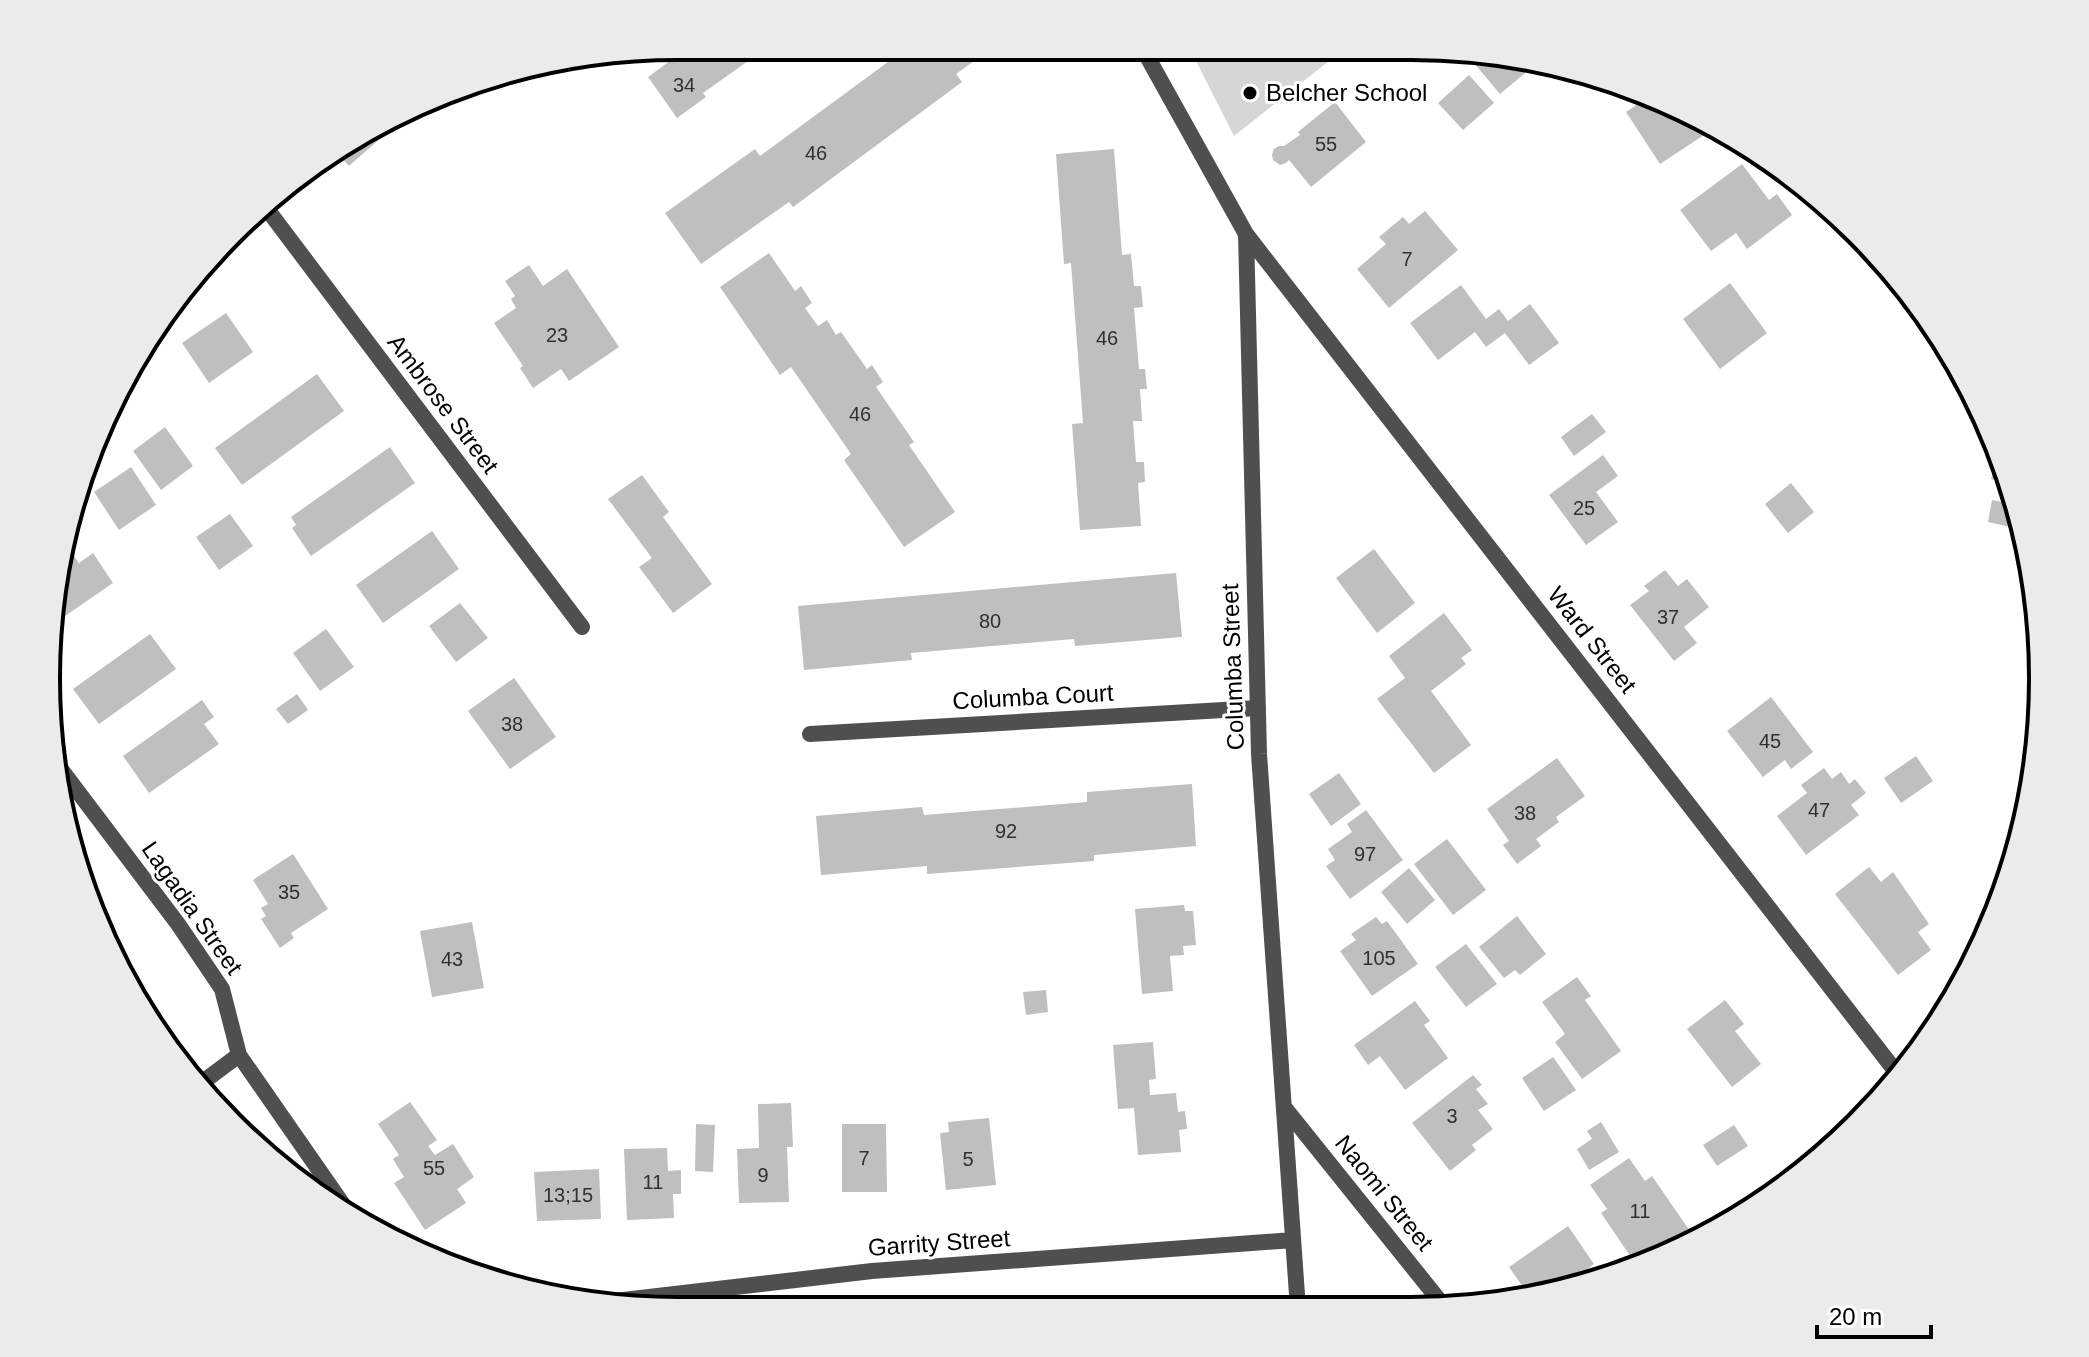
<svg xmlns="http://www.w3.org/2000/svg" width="2089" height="1357" font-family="Arial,sans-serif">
<rect width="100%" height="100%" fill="#fff"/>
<path fill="#d6d6d6" d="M1190,49L1343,50L1234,136Z"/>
<path fill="#bfbfbf" d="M679,46H717L768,47L703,93L706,97L677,118L648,77L674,58L670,53Z
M907,48H992L956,74L962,82L793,207L789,202L701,264L665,213L755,149L760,156Z
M1488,51L1523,60L1530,69L1500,94L1474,63Z
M1469,75L1494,103L1463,130L1438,103Z
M1647,98L1690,111L1703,120L1710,131L1660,164L1626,112Z
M1335,102L1366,142L1311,187L1289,160L1286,163L1280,165L1273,160L1272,155L1274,149L1279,146H1284L1300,135L1298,132Z
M413,110L416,115L392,133L386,124Z
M376,128L383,136L349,166L334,149Z
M1114,149L1122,255L1131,254L1134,286H1141L1143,307L1134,308L1139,369H1145L1147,389H1140L1142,421H1133L1136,462H1144L1145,482L1138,483L1141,526L1080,530L1072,424L1083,423L1071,263L1064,264L1056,154Z
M1742,164L1769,200L1777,194L1792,215L1747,249L1736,233L1711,251L1680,210Z
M1425,211L1458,250L1389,308L1357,269L1386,244L1379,237L1403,217L1409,224Z
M769,253L795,291L801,286L812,303L805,308L818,326L827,320L836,335L841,332L867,369L872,365L883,382L876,387L914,442L909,445L955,512L904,547L844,460L851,454L791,367L780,375L720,287Z
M529,265L543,286L567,269L619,347L569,381L561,369L533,388L520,368L523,366L494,323L516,308L511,299L515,296L505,281Z
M1730,283L1767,333L1720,369L1683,319Z
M1461,285L1486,319L1499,309L1508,321L1530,304L1559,343L1529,365L1505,333L1486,347L1475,332L1438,360L1410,323Z
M226,313L253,352L209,383L182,343Z
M317,374L344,411L242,485L215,448Z
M1592,414L1606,432L1574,456L1561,437Z
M165,427L193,466L161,490L133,451Z
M390,447L415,483L311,556L292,528L296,525L291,517Z
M1998,454L2010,485L1991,479Z
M1603,455L1618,476L1596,492L1618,522L1586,545L1549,495Z
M131,467L156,505L119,530L94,492Z
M642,475L669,512L663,517L712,584L673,613L639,567L652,558L608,499Z
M1791,483L1814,512L1788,533L1765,504Z
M1992,500L2018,505L2020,510L2015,528L1988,522Z
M230,514L253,546L219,570L196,537Z
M432,531L459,569L383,623L356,585Z
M66,545L79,563L93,553L113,583L49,627Z
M1374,549L1415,603L1377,633L1336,578Z
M1665,570L1678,586L1687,579L1709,607L1684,627L1697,643L1674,661L1630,605L1649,591L1644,586Z
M1176,573L1182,637L1075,646L1074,639L911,653L912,660L804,670L798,606Z
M460,603L488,638L456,662L429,626Z
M1444,613L1472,650L1461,658L1466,664L1431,691L1471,745L1434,773L1377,699L1405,678L1389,656Z
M326,629L354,667L320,691L293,653Z
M150,634L176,669L99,724L73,689Z
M514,678L556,737L510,769L468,711Z
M297,694L308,710L288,724L276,709Z
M1771,697L1813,752L1791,769L1785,760L1763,777L1727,731Z
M202,700L214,717L204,724L219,744L149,793L123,756Z
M1916,756L1933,781L1901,803L1884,778Z
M1557,758L1585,796L1556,817L1559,822L1536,839L1541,846L1517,864L1503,845L1509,841L1487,809Z
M1824,768L1832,779L1841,772L1849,784L1855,779L1866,793L1851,805L1859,815L1806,855L1777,816L1807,793L1801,785Z
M1339,773L1361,804L1331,826L1309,794Z
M1192,784L1196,846L1094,855V861L927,874V866L821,875L816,816L922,807L924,815L1087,802V792Z
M1366,810L1403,860L1350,899L1326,866L1335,860L1328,849L1352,832L1347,824Z
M1447,839L1486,890L1453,915L1414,864Z
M293,854L328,909L291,933L294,938L280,948L261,919L266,916L261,908L268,904L253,880Z
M1869,867L1881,882L1893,872L1929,924L1918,932L1931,950L1898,975L1835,894Z
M1409,868L1435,900L1407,924L1381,892Z
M1184,905L1185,911H1193L1196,945L1183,946L1184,955L1170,956L1173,991L1142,994L1135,909Z
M1517,916L1546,954L1520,975L1515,970L1504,978L1479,947Z
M1376,917L1382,924L1387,921L1418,964L1372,996L1340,951L1356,940L1351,934Z
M472,922L484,988L432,997L420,931Z
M1466,944L1497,984L1466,1007L1435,967Z
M1577,977L1591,996L1585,1000L1621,1051L1582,1079L1555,1042L1565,1034L1542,1002Z
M1046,990L1048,1012L1026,1015L1023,992Z
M1725,1000L1744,1024L1735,1031L1761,1064L1732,1087L1687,1029Z
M1415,1001L1430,1021L1424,1025L1448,1058L1405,1090L1380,1056L1368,1065L1354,1045Z
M1153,1042L1156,1079L1149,1080L1150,1095L1176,1093L1178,1112L1185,1111L1187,1129L1179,1130L1181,1152L1138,1155L1134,1108L1118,1109L1113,1045Z
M1553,1057L1576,1090L1544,1111L1522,1078Z
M1473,1075L1482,1085L1476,1089L1488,1104L1478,1110L1493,1129L1472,1145L1476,1150L1450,1171L1412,1123Z
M410,1102L437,1140L428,1146L435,1155L453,1144L474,1177L457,1189L466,1203L425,1230L394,1183L404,1177L393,1159L399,1155L378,1124Z
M791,1103L793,1147H787L789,1202L739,1203L737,1149L759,1148L758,1104Z
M989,1118L996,1185L946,1190L940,1133L949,1132L948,1122Z
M1601,1122L1619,1152L1589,1170L1577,1149L1592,1139L1587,1131Z
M696,1124L715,1125L713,1172L695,1171Z
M842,1124H886L887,1192H842Z
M1734,1125L1748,1146L1717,1166L1703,1145Z
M1832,1137L1836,1142L1799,1177L1791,1167Z
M667,1148L668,1171L681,1170V1194H673L674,1218L627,1220L624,1149Z
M1629,1158L1645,1181L1652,1176L1692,1234L1658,1258L1637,1266L1601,1213L1607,1209L1590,1185Z
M599,1169L601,1219L537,1221L534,1172Z
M1568,1226L1594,1264L1554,1293L1530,1297L1509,1267Z"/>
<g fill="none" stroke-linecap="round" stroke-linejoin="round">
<path stroke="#4f4f4f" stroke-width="16" d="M1143,49L1246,234L1259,754L1298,1309
M267,209L582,627
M1246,234L1900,1077
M810,734L1258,708
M60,768L178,924L222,989L239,1055L344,1206
M200,1084L239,1055
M1284,1107L1447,1310
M589,1304L872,1271L1293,1240"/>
</g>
<circle fill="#000" stroke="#fff" stroke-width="3" cx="1250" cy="93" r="8"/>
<g text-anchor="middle" stroke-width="6" stroke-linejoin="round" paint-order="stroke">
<g font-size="20" fill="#303030">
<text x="684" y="92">34</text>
<text x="1326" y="151">55</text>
<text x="816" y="160">46</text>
<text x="1407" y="266">7</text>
<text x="557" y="342">23</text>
<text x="1107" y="345">46</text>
<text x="860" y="421">46</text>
<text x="1584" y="515">25</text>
<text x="1668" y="624">37</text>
<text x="990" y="628">80</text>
<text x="512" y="731">38</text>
<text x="1770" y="748">45</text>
<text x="1819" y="817">47</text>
<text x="1525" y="820">38</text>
<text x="1006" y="838">92</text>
<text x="1365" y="861">97</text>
<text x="289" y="899">35</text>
<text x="1379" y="965">105</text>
<text x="452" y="966">43</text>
<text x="1452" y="1123">3</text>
<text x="864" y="1165">7</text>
<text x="968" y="1166">5</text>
<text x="434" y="1175">55</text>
<text x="763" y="1182">9</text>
<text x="653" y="1189">11</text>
<text x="568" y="1202">13;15</text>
<text x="1640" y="1218">11</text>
</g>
<g font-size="24" fill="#000" stroke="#fff" text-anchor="start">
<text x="1266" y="101">Belcher School</text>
</g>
<g font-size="24" fill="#000" stroke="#fff">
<text transform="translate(443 404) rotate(53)" y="8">Ambrose Street</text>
<text transform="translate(1592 640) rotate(52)" y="8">Ward Street</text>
<text transform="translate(1233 667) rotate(-92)" y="8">Columba Street</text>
<text transform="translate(1033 697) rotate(-3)" y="8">Columba Court</text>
<text transform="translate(192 908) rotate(55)" y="8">Lagadia Street</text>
<text transform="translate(1384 1193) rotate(51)" y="8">Naomi Street</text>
<text transform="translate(939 1243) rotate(-4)" y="8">Garrity Street</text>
</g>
</g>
<path d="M0 0H2089V1357H0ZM678 60H1411A618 618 0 0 1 2029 678V679A618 618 0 0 1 1411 1297H678A618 618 0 0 1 60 679V678A618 618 0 0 1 678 60Z" fill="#ebebeb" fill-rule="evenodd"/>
<path fill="none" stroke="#000" stroke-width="4" d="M678 60H1411A618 618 0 0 1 2029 678V679A618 618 0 0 1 1411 1297H678A618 618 0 0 1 60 679V678A618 618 0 0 1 678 60Z"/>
<path d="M1817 1325v12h114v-12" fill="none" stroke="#000000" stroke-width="4"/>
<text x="1829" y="1325" font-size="24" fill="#000000" stroke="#ffffff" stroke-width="6" paint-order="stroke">20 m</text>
</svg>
